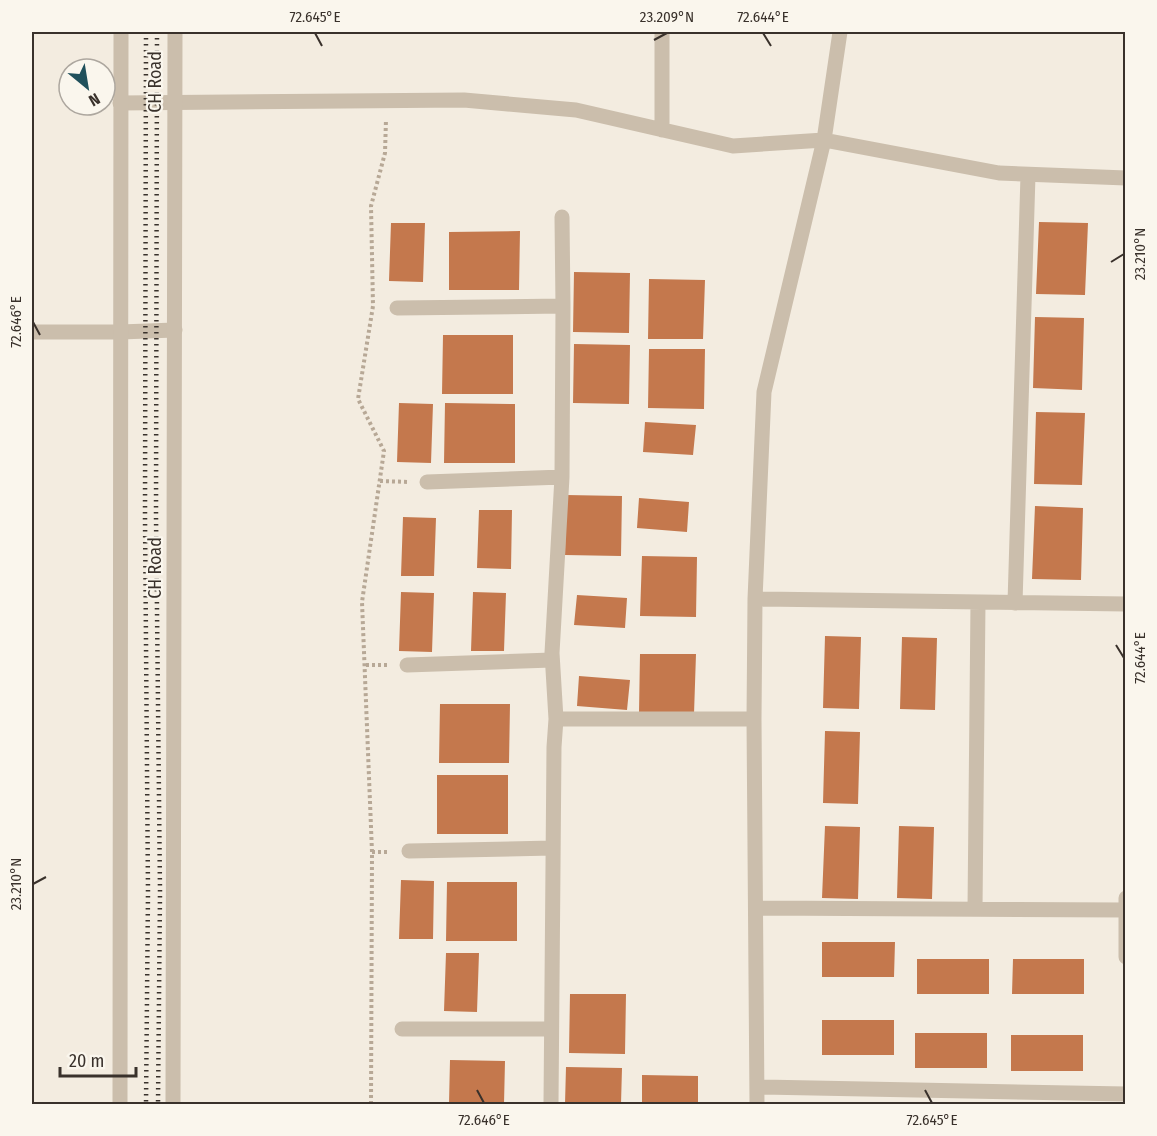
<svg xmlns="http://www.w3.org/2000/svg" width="1157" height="1136" font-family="'Fira Sans Condensed',sans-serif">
<rect width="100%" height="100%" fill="#f3ece0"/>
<path fill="#c4784d" d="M1039,222L1088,223L1085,295L1036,294Z
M391,223H425L423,282L389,281Z
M520,231L519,290H449V232Z
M574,272L630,273L629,333L573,332Z
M649,279L705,280L703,339H648Z
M1035,317L1084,318L1082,390L1033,388Z
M443,335H513V394H442Z
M574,344L630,345L629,404L573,403Z
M649,349H705L704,409L648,408Z
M399,403L433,404L431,463L397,462Z
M445,403L515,404V463H444Z
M1036,412L1085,413L1082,485L1034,484Z
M645,422L696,425L693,455L643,452Z
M566,495L622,496L621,556L565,555Z
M639,498L689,502L687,532L637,528Z
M1035,506L1083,508L1081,580L1032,579Z
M479,510H512L511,569L477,568Z
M403,517L436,518L434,576H401Z
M642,556L697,557L696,617L640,616Z
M401,592L434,593L432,652L399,651Z
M473,592L506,593L504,651H471Z
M577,595L627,598L625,628L574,625Z
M825,636L861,637L859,709L823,708Z
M902,637L937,638L935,710L900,709Z
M640,654H696L694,714L639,713Z
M579,676L630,680L627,710L577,706Z
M440,704H510L509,763H439Z
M825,731L860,732L858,804L823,803Z
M437,775H508V834H437Z
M825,826L860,827L858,899L822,898Z
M899,826L934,827L932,899L897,898Z
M401,880L434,881L433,939H399Z
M447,882H517V941H446Z
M822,942H895L894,977H822Z
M446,953H479L477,1012L444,1011Z
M917,959H989V994H917Z
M1013,959H1084V994H1012Z
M570,994H626L625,1054L569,1053Z
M822,1020H894V1055H822Z
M915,1033H987V1068H915Z
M1011,1035H1083V1071H1011Z
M450,1060L505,1061L504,1104H449Z
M566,1067L622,1068L621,1104H565Z
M642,1075L698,1076V1104H642Z"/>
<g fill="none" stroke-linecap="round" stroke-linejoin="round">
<path stroke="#b7a896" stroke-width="4" stroke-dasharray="3 3" stroke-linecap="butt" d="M380,481L410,482
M366,665H389
M372,852H389
M371,1104L372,852L362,602L384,451L358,399L373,306L371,206L385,153L386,119"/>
<path stroke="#cbbeac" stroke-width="15" d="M120,103L464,100L576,110L733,146L824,140L999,173L1126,178
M662,130V32
M562,217L563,306
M397,308L563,306L562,477L552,653L556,719H754
M32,332H120L175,330
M427,482L562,477
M755,599L1126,604
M1015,603L1028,175
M407,665L552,660
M409,851L553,848
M1126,898V957
M756,908L1125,910
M975,909L978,602
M402,1029H551
M757,1087L1126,1094
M551,1104L554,747L556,719
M757,1104L754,719L755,599L764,392L824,140L840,32"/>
<path stroke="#cbbeac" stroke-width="15" d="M120,1104L121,32
M173,1104L175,32"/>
<path stroke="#39312b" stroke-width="4.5" stroke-dasharray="1.5 4.5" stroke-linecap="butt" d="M146,32L145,517L148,892L146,1104
M157,32L156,517L160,892L158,1104"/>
</g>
<path fill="none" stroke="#39312b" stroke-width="2" d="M315,33L322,46M763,33L771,46M654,40L667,33M1111,262L1124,254M33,322L40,335M1116,645L1124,658M33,884L46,877M477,1090L484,1103M925,1090L932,1103"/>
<g text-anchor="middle" stroke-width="4.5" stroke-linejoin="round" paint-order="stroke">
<g font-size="18" fill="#39312b" stroke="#faf6ed">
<text transform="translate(155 82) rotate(-90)" y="6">CH Road</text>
<text transform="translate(155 568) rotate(-90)" y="6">CH Road</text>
</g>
</g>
<rect width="1157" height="1136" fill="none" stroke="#faf6ed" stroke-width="66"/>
<g transform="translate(87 87) rotate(150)"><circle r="28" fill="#faf6ed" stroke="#ada79f" stroke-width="1.5"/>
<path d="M0-4.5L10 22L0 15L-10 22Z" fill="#20505b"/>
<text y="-9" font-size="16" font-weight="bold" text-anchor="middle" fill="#39312b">N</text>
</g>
<path d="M60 1067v9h76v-9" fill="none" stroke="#39312b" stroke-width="3"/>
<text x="69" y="1067" font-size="18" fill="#39312b" stroke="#faf6ed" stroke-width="4.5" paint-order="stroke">20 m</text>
<rect x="33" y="33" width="1091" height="1070" fill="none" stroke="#39312b" stroke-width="2"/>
<g font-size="15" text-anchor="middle" fill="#39312b">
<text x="315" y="22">72.645°E</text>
<text x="667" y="22">23.209°N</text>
<text x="763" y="22">72.644°E</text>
<text transform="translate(1140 254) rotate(-90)" y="5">23.210°N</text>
<text transform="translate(16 322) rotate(-90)" y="5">72.646°E</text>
<text transform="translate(1140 658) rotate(-90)" y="5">72.644°E</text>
<text transform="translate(16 884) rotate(-90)" y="5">23.210°N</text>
<text x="484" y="1125">72.646°E</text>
<text x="932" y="1125">72.645°E</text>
</g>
</svg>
